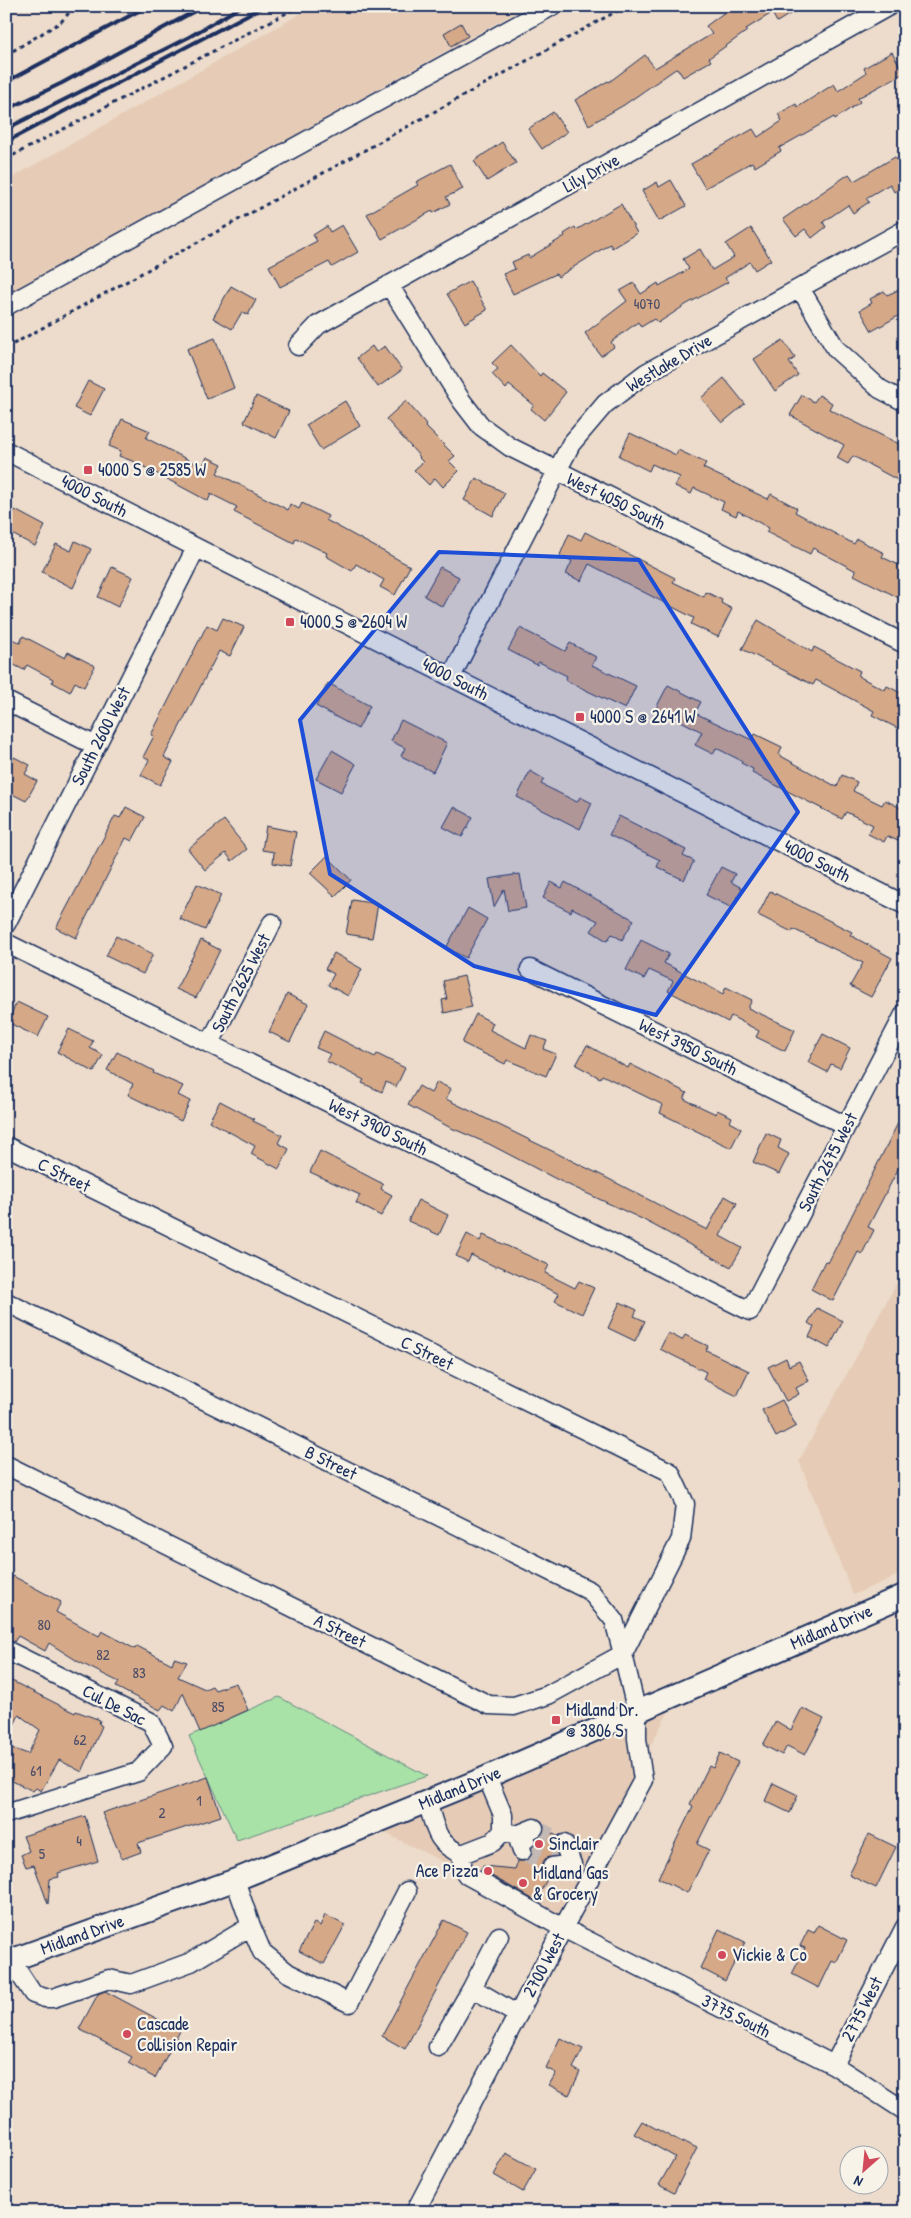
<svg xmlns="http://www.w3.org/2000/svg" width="911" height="2218" font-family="'Patrick Hand',sans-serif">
<rect width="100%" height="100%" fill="#eddccb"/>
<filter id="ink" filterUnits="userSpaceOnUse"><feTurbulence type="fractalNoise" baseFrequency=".02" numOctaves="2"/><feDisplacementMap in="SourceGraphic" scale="10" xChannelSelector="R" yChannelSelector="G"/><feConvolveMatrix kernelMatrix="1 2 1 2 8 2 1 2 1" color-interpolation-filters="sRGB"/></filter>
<g filter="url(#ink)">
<path fill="#e6ccb7" d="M314,6H527L6,296V181Z
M905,1268V1572L853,1595L799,1461Z
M670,1709L558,1919L369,1825Z"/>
<path fill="#a9e2a6" stroke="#628882" d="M279,1697L427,1776L237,1840L189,1736Z"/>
<path fill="#d5a887" stroke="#1b2f5e" d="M733,6H803L777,22L772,13L746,29L747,31L709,58L711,61L683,77L677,68L624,105L589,125L575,100L608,81L609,82L645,55L655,68L712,34L706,26Z
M461,23L468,36L451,46L444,33Z
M892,52L904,73L858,98L860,102L835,119L834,117L779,148L781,151L755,167L752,162L705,188L691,164L753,129L758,137L782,121L778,114L796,104L798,107L834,84L838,91L866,73L864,68Z
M553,112L567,132L542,149L528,129Z
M502,142L516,163L487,181L474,161Z
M895,157L905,173V185L894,192L890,184L866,198L869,202L853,213L848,205L823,222L826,227L812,238L805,229L796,236L783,219L849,174L854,181Z
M450,164L463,189L446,197L450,204L433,213L432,211L382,239L367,214L418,185L416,182Z
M671,180L686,206L659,221L642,191L657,182L659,187Z
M621,204L637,233L612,248L610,244L558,277L556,274L513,294L503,274L515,269L512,262L528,255L529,258L565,236L564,234L575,227L576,230Z
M342,225L358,252L332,267L329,262L280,287L269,266L317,241L313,235L327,226L330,232Z
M751,228L771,260L755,270L750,262L725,278L728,282L687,304L658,323L654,319L641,327L638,322L611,342L614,347L601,356L585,333L627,301L620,291L634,283L641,294L658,283L659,286L689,269L683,259L700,249L712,270L734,257L726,244Z
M470,281L487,310L465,323L447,294Z
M231,286L256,300L248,315L242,312L232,329L213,318Z
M905,287V312L872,331L860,310L872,303L870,299L884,291L887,295Z
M215,338L234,388L207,399L187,349Z
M783,340L795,358L789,362L798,375L775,391L754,359Z
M511,345L540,376L542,373L566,392L544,420L531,409L534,405L509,385L506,389L492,374L498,369L492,363Z
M372,346L376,352L385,346L402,370L378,387L357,358Z
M724,378L745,404L722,423L701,398Z
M88,381L104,389L90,416L74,408Z
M802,395L814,402L819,395L832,403L829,409L905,447V484L853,456L848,464L837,458L844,445L790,415Z
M256,396L289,411L276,438L244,422Z
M345,401L360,426L321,450L306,425Z
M406,401L426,424L425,426L455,456L449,461L459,471L443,487L435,478L429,485L414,470L423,462L419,458L420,457L386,419Z
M122,419L150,431L146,438L202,467L207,457L222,464L217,473L288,510L290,504L299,509L302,503L328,516L326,520L410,566L395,595L380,587L384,580L356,564L352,571L326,556L327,553L296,538L294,543L234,512L237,507L211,494L208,501L135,462L119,456L121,451L109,446Z
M630,433L676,455L678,450L706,463L703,468L768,499L771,494L797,508L795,512L854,544L857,539L884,553L882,557L905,568V601L854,575L856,571L813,548L810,554L766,532L769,528L738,511L736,516L721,509L724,502L694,488L691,494L675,486L680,477L652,464L649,471L619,456Z
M476,478L505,493L493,516L464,500Z
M15,510L45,526L35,546L6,531V527Z
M585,532L675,578L673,582L704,597L706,592L722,600L721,603L732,609L718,637L691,624L694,618L589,564L581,581L566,574L572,561L560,555L569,534L581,540Z
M75,541L91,549L73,588L42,572L56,544L71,551Z
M112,567L133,577L118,607L98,597Z
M440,567L459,577L443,607L424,596Z
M223,618L244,627L230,656L219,651L164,757L173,762L160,785L141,775L149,760L143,757L154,736L151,735L207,625L217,630Z
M758,620L812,652L814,647L860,671L858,676L885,690L887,686L905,695V719L899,729L872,715L874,711L816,680L813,685L742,649Z
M520,628L565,651L570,643L596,657L592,665L636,686L625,709L565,680L567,676L539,662L537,665L508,650Z
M6,636L20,643L23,636L65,658L68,652L95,666L84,687L75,682L70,692L52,682L53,679L27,665L24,670L6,661Z
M328,683L370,706L358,729L316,706Z
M668,685L701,702L695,713L752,740L755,734L782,747L779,755L837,787L842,775L857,782L853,791L882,805L885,800L905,810V828L898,841L887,836L884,842L868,834L873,825L846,812L842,819L752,773L753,769L741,763L742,761L716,748L713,754L695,745L702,732L656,708Z
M401,720L447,743L433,772L401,756L405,748L391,741Z
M332,750L356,764L341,792L316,779Z
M14,757L30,765L25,774L37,781L26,801L6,791V772Z
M530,771L544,779L541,784L577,802L580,797L592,803L580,829L517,797Z
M126,807L145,817L132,841L126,838L76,938L56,928L115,816L120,818Z
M454,807L473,817L462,837L443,827Z
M619,816L686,850L683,856L694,861L684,880L657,867L660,860L609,835Z
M224,820L247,849L232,861L226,853L205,870L188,849Z
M266,826L296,832L290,866L273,863L274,852L262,850Z
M327,856L351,880L335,896L310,873Z
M721,867L735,874L731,882L742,888L732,908L706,895Z
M520,874L526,908L508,911L504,889L494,907L489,879Z
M551,882L562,888L565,882L634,920L622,940L612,934L607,941L591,931L598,921L572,908L571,912L543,898Z
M197,884L221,895L205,930L180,919Z
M770,891L852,932L850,935L892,958L871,997L850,986L863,963L793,929L792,932L758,915Z
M352,900L378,904L372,938L346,934Z
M468,908L487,919L466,958L446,948Z
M116,936L153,954L143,974L106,956Z
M201,940L220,950L196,998L176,989Z
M641,940L669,954L664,963L723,994L726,987L752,1000L748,1008L795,1030L785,1051L756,1037L759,1031L731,1016L728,1022L668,991L673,981L649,970L644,979L626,970Z
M334,953L362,969L348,996L328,985L334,974L325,969Z
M464,976L472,1007L444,1013L442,1000L447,999L443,981Z
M287,994L308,1004L290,1042L269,1032Z
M17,1002L48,1017L38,1037L7,1022Z
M476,1014L493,1023L490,1030L526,1048L531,1035L547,1041L543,1049L556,1054L546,1076L507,1060L505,1064L462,1043Z
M69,1029L93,1041L90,1048L103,1055L94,1072L57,1052Z
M324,1031L375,1057L377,1054L405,1068L396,1087L386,1082L382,1092L362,1083L364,1080L326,1061L330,1054L316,1048Z
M823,1034L850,1048L840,1068L831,1064L827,1072L808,1062Z
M587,1045L628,1068L630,1064L687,1093L684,1099L716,1114L717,1110L732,1117L730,1122L741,1128L731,1148L660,1113L663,1105L602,1075L600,1078L576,1065Z
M117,1052L154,1071L153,1073L183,1086L178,1095L190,1101L181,1121L128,1095L133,1084L107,1070Z
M437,1082L451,1089L446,1099L605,1177L707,1230L725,1196L737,1203L720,1236L742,1248L731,1267L642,1219L558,1180L489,1144L449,1127L408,1105L419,1086L431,1093Z
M220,1101L254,1119L253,1121L282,1135L278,1143L289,1149L279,1169L251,1154L255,1146L209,1121Z
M905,1109V1156L868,1227L874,1230L862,1254L858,1252L833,1301L811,1289L825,1261L828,1263Z
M766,1133L781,1140L778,1148L789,1154L779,1174L753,1162Z
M320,1151L383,1184L381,1189L392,1195L381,1216L356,1203L360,1195L310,1172Z
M418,1200L448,1215L439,1235L408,1221Z
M467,1234L480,1241L483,1235L549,1265L545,1273L575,1288L579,1281L594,1288L582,1314L555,1301L559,1294L497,1265L496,1267L471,1255L468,1262L456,1256Z
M620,1302L637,1310L634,1316L645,1321L635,1341L608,1328Z
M817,1308L843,1321L829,1348L809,1337L814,1327L808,1323Z
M668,1333L682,1340L685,1335L708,1346L706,1350L749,1371L737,1396L703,1379L706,1372L660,1349Z
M786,1358L789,1366L799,1361L809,1381L796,1388L799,1394L786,1401L768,1367Z
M782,1400L796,1426L776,1437L762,1410Z
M13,1576L61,1602L56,1612L99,1636L102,1631L135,1649L137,1646L172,1664L174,1658L187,1662L178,1677L205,1689L212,1686L215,1690L236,1683L248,1710L200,1732L183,1693L174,1711L164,1705L160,1710L116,1687L119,1682L79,1662L49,1643L45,1651L18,1636L14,1642L6,1640V1590Z
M6,1678L75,1713L76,1711L100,1720L99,1724L102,1726L82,1772L59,1760L41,1791L36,1788L33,1791L6,1778V1746L28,1754L40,1730L19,1715L6,1741Z
M802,1708L824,1719L805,1755L787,1746L782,1755L763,1745L776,1721L791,1730Z
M720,1753L738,1762L697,1844L709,1850L687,1893L658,1878L693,1806L690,1804L709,1766L713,1768Z
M208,1777L221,1816L138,1843L141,1852L122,1859L102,1813Z
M773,1783L798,1795L790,1813L765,1801Z
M85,1816L98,1861L58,1873L59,1877L50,1879L48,1904L34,1865L26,1867L21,1855L29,1851L23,1836Z
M544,1829L557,1836L553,1843L557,1855L546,1858L542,1863V1869L548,1877L536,1901L481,1870L483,1866L515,1869L518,1861H525L530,1858L537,1838L542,1835Z
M869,1834L896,1847L876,1888L849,1875Z
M325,1915L345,1925L324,1964L299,1951L314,1923L320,1926Z
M444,1920L467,1932L405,2049L382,2036Z
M818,1925L847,1940L836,1963L832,1961L819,1988L792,1974L805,1948L800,1946L808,1930L814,1933Z
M719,1929L745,1942L725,1981L700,1968Z
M105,1991L180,2031L155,2078L128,2063L132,2057L79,2029L98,1994Z
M560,2038L583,2049L573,2068L580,2072L569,2095L549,2085L556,2073L546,2068Z
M642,2121L682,2143L683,2141L697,2148L674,2193L659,2185L675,2157L634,2134Z
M506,2153L536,2169L523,2192L494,2175Z"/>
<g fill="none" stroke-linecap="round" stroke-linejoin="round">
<path stroke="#c3b9b5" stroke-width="18" stroke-dasharray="18 9" stroke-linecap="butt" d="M534,1828L564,1844
M528,1840L558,1856
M522,1851L552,1867"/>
<g stroke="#1b2f5e" stroke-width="21">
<path id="minor" d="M389,285L461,400L481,426L510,447L905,644
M800,288L836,349L880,389L905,402
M6,306L552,6
M298,346L318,325L889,6
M6,451L451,677L905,905
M451,677L571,444L605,404L646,373L905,230
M6,701L96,746
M6,924L196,548
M6,943L750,1311L905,1013
M530,969L846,1126
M210,1043L272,923
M6,1146L670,1472L685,1504L681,1539L623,1654
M6,1302L590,1591L614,1620L623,1654
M6,1465L489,1705L514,1706L548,1695L623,1654L637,1713V1739L643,1780L563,1928L415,2212
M6,1650L151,1722L163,1746L138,1772L6,1814
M427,1801C435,1826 435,1844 462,1854L493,1842L503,1831V1815L487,1777
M503,1831L517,1835L522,1851
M526,1839L517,1835L534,1828
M462,1854V1868L467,1875L563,1928L834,2065L905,2111
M552,1867L572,1864L564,1844
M251,1926L262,1952L288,1973L349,2003L407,1891
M6,1953L33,1994L45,1998H53L109,1979L131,1984L191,1962L251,1926L235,1880
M472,1988L499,1936
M438,2047L472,1988L518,2015
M834,2065L905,1927"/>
</g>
<g stroke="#1b2f5e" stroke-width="25">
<g id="major">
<path id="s1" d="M6,1962L235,1880L487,1777L905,1595"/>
</g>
</g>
<path stroke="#1b2f5e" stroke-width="3" stroke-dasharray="4 4" stroke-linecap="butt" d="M6,55L61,22L75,6
M6,159L300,6
M6,348L626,6"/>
<use href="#minor" stroke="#f7f3e8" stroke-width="18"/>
<use href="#major" stroke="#f7f3e8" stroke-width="21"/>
<path stroke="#1b2f5e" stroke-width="4" d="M6,82L148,6
M6,110L62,83L204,6
M6,129L189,37L242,6
M6,142L264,6"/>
</g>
</g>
<path fill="#1d4ed8" fill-opacity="0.2" stroke="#1d4ed8" stroke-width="4" stroke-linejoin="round" d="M439,552L639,560L798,812L656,1015L474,966L330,874L300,720Z"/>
<g fill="#d1495b" stroke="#f7f3e8" stroke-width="2">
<rect x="83" y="465" width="10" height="10" rx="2.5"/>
<rect x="285" y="617" width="10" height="10" rx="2.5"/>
<rect x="575" y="712" width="10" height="10" rx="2.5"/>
<rect x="551" y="1715" width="10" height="10" rx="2.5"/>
<circle cx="539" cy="1844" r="5"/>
<circle cx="488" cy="1871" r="5"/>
<circle cx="523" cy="1883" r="5"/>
<circle cx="722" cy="1955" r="5"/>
<circle cx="127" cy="2034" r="5"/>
</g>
<g text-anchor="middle" stroke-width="4.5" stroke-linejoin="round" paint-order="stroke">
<g font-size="15" fill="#4a4d68">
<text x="647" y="309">4070</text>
<text x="44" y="1630">80</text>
<text x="103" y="1660">82</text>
<text x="139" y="1678">83</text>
<text x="218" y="1712">85</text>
<text x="80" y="1745">62</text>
<text x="36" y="1776">61</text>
<text x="199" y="1806">1</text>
<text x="162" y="1818">2</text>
<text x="79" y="1846">4</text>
<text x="42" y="1859">5</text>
</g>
<g font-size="18" fill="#1b2f5e" stroke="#f7f3e8">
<text transform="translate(591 173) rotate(-29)" y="6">Lily Drive</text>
<text transform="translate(669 363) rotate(-31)" y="6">Westlake Drive</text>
<text transform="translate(94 496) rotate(27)" y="6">4000 South</text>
<text transform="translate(616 501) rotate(26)" y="6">West 4050 South</text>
<text transform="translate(455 679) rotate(27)" y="6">4000 South</text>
<text transform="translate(101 736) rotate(-63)" y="6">South 2600 West</text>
<text transform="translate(817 861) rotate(27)" y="6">4000 South</text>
<text transform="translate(241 983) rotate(-63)" y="6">South 2625 West</text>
<text transform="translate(688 1047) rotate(26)" y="6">West 3950 South</text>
<text transform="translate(378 1127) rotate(26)" y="6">West 3900 South</text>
<text transform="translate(828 1162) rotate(-63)" y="6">South 2675 West</text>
<text transform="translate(64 1175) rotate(26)" y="6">C Street</text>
<text transform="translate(427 1353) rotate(26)" y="6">C Street</text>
<text transform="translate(331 1463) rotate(26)" y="6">B Street</text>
<text dy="6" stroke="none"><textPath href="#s1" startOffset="891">Midland Drive</textPath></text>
<text transform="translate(340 1631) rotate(26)" y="6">A Street</text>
<text transform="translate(114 1705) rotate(27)" y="6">Cul De Sac</text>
<text dy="6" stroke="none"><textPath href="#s1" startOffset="486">Midland Drive</textPath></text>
<text dy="6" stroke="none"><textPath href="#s1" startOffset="81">Midland Drive</textPath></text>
<text transform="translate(544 1965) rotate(-62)" y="6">2700 West</text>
<text transform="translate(862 2009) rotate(-63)" y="6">2775 West</text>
<text transform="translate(736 2016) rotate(27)" y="6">3775 South</text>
</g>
<g font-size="18" fill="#1b2f5e" stroke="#f7f3e8" text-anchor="start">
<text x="98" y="476">4000 S @ 2585 W</text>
<text x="300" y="628">4000 S @ 2604 W</text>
<text x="590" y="723">4000 S @ 2641 W</text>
<text x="566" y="1716">Midland Dr.<tspan x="566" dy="21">@ 3806 S</tspan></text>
<text x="549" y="1850">Sinclair</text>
<text x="478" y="1877" text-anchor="end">Ace Pizza</text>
<text x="533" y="1879">Midland Gas<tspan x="533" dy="21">&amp; Grocery</tspan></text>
<text x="732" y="1961">Vickie &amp; Co</text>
<text x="137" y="2030">Cascade<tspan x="137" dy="21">Collision Repair</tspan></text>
</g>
</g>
<rect width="911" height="2218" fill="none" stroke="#f7f3e8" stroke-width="25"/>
<rect x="12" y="12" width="886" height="2193" fill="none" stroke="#1b2f5e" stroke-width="2" filter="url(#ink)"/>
<g transform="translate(864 2170) rotate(207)"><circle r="24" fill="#f7f3e8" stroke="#9fa5b1"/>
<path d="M0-4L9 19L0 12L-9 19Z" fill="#d1495b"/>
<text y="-8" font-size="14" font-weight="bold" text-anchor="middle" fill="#1b2f5e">N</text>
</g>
</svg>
